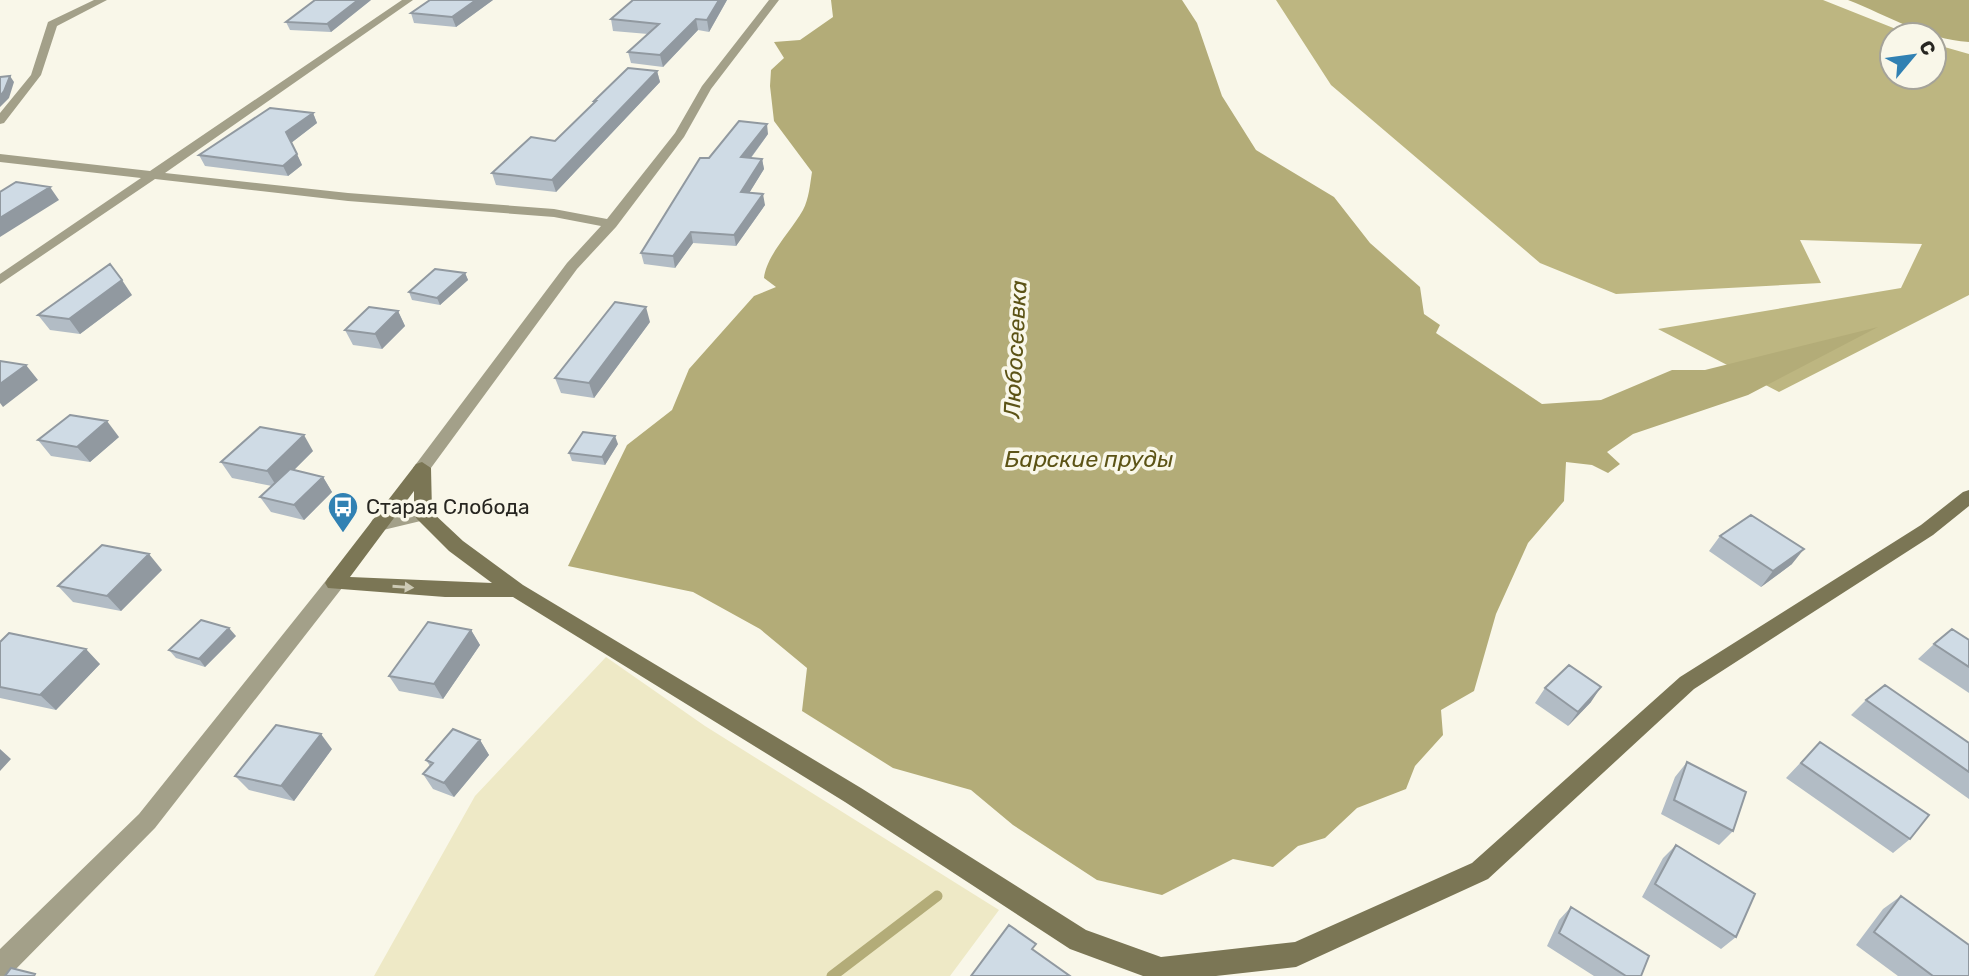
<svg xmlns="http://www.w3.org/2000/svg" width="1969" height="976" font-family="Rubik,sans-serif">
<rect width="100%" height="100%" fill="#f9f7e9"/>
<path fill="#eee9c6" d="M606,657L705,726L999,910L950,976H374L475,796Z"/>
<path fill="#bdb681" d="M1276,0H1823L1911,35H1892V77H1934V44L1969,54V295L1779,392L1658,329L1901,288L1922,244L1800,240L1821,283L1616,294L1540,263L1331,85Z"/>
<path fill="#b3ac78" d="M831,0H1182L1197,23L1222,96L1256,150L1334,197L1370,243L1420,287L1424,314L1440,325L1436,333L1542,404L1601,400L1672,370H1705L1878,327L1748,395L1633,434L1607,452L1620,464L1608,473L1592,465L1566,462L1564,501L1528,543L1496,614L1474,691L1441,710L1443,735L1415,766L1406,789L1357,808L1325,838L1298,846L1273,867L1233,859L1162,895L1097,880L1013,825L971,790L893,768L802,711L807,668L760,629L693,592L568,566L627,445L672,410L689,369L754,296L776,287L764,278C766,256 791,231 803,210C809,199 810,184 812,172L774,121L770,86L771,70L784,58L774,42L800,40L833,17Z
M1848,0H1969V42C1925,39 1889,16 1848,0Z"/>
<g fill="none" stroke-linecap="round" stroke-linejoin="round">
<path stroke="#b3ac78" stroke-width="11" d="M832,976L937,896"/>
<path fill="#a3a089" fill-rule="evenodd" d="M94,0H107L57,26L41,75L4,123L0,124V113L31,75L48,22Z
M402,0H413L165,173L348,193L554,209L607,219L675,133L702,86L769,0H779L711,89L684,137L616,227L577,269L428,472H416L413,468L567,263L601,226L554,217L348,201L155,179L0,284V274L141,178L0,162V154L150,171Z
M423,508L429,509L432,514L429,519L379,531L373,529L370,524L373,519Z
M335,576L342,578L345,583L342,588L155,828L9,976H0V949L139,814L328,578Z"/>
<path fill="#7b7655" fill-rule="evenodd" d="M422,462L431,468L432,512L463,541L523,585L861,788L1086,930L1161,957L1295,942L1472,863L1680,677L1921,525L1963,492L1969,490V506L1933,535L1694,689L1488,879L1296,967L1216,976H1143L1070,949L845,802L513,597H445L328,588L325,583L328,578L416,464ZM414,491V514L417,519L449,551L492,583L350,577Z"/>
</g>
<path fill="#b2bcc5" d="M371,0L331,32L290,30L286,22Z
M493,0L456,27L414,23L411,13Z
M727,0L709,32L698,30L663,67L631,63L628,52L648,34L613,31L611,19Z
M657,71L660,82L556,192L496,185L492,173L555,141L594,103V101Z
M313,113L317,123L291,143L302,165L288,176L205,166L199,155Z
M768,134L751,158L762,159L764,169L749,193L765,205L736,246L693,243L675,268L644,264L641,253L709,158Z
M465,273L468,280L440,305L412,300L409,292Z
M132,295L80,334L50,330L38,315Z
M398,311L405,326L382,349L353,345L345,330Z
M650,322L594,398L561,393L555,378Z
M119,437L90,462L51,456L38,440Z
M618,444L605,465L572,461L569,453Z
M313,451L294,470L323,477L332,492L304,520L271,512L260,497L272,486L232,478L221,462Z
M1720,536L1792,564L1761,587L1709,551Z
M162,570L121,611L73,602L58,586Z
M471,630L480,645L443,699L399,691L389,676Z
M236,636L205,667L176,658L169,650Z
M1969,640V693L1918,659L1934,644Z
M0,642L100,664L56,710L0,698Z
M1545,688L1591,702L1568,726L1535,703Z
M1866,700L1969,743V799L1851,715Z
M480,740L489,755L454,797L433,789L423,774L430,766L426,760Z
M1820,742L1910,839L1893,853L1786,778Z
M332,749L294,801L249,790L235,776Z
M1687,762L1733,831L1719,845L1661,814L1675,777Z
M1676,845L1736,937L1721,949L1642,897L1663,858Z
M1901,896L1969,976H1898L1856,945L1883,909Z
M1571,907L1641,976H1594L1547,946L1559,920Z"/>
<path fill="#9199a0" d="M358,0H371L331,32L327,24Z
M476,0H493L456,27L452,17Z
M719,0H727L709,32L707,20Z
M696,19L698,30L663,67L660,55Z
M657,71L660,82L556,192L552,180Z
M10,76L14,82L9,98L0,107V96Z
M313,113L317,123L291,143L286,132Z
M767,124L768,134L743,168L741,157Z
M297,154L302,165L288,176L283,166Z
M762,159L764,169L743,203L741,192Z
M50,187L59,200L0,237V218Z
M763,194L765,205L736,246L734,235Z
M691,232L693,243L675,268L673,256Z
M465,273L468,280L440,305L437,298Z
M122,280L132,295L80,334L69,319Z
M646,307L650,322L594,398L589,383Z
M398,311L405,326L382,349L375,334Z
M26,365L38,380L3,407L0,403V384Z
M107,421L119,437L90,462L77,447Z
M304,435L313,451L277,487L267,471Z
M615,436L618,444L605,465L602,457Z
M323,477L332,492L304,520L294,505Z
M1804,549L1792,564L1761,587L1773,571Z
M149,554L162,570L121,611L107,596Z
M229,628L236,636L205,667L199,659Z
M471,630L480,645L443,699L434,684Z
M86,649L100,664L56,710L40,695Z
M1601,687L1591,702L1568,726L1578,712Z
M321,734L332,749L294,801L281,786Z
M480,740L489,755L454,797L444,783Z
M0,749L11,759L0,771Z"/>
<path fill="#cfdbe5" stroke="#9199a0" stroke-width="2" d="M315,0H358L327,24L286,22Z
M430,0H476L452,17L411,13Z
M633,0H719L707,20L696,19L660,55L628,52L659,24L611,19Z
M628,68L657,71L552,180L492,173L531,137L555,141L596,101H594Z
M10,76L4,91L0,96V77Z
M270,108L313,113L286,132L297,154L283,166L199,155Z
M739,121L767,124L741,157L762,159L741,192L763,194L734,235L691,232L673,256L641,253L700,158H709Z
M16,182L50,187L0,218V192Z
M110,264L122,280L69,319L38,315Z
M435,269L465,273L437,298L409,292Z
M615,302L646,307L589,383L555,378Z
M369,307L398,311L375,334L345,330Z
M0,361L26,365L0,384Z
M70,415L107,421L77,447L38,440Z
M260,427L304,435L267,471L221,462Z
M583,432L615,436L602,457L569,453Z
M290,469L323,477L294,505L260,497Z
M1751,515L1804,549L1773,571L1720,536Z
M102,545L149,554L107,596L58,586Z
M201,620L229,628L199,659L169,650Z
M428,622L471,630L434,684L389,676Z
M1952,629L1969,640V667L1934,644Z
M9,633L86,649L40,695L0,687V642Z
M1569,665L1601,687L1578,712L1545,688Z
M1885,685L1969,743V772L1866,700Z
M276,725L321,734L281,786L235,776Z
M453,729L480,740L444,783L423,774L433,763L426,760Z
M1820,742L1929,815L1910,839L1801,763Z
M1687,762L1746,792L1733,831L1674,800Z
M1676,845L1755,894L1736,937L1655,884Z
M1901,896L1969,945V976H1933L1874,932Z
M1571,907L1649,956L1641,976H1626L1559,933Z
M1009,925L1036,944L1032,949L1070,976H971Z
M11,968L35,974L34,976H5Z"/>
<defs><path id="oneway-solid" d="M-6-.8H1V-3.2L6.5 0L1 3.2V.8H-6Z" transform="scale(1.75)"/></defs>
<use fill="#cdcab5" href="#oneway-solid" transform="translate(403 587) rotate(4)"/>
<defs>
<g id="bus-pin" transform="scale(1.575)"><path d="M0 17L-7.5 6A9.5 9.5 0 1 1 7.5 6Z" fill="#3181b3" stroke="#f9f7e9"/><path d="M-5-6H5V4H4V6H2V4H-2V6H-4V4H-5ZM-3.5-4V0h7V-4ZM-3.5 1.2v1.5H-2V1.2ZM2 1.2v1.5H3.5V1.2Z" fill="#fff"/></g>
</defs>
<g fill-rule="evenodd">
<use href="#bus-pin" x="343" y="507"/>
</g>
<g text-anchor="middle" stroke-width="7" stroke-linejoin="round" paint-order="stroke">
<g font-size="21" fill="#272621" stroke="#f9f7e9" text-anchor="start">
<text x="366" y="514">Старая Слобода</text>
</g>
<g font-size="23" font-style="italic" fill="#5c5316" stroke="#f9f7e9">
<text transform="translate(1015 349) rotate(-87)" y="8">Любосеевка</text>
<text x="1089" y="467">Барские пруды</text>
</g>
</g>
<g transform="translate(1913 56) rotate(61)"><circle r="33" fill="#f9f7e9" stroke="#a5a399" stroke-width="2"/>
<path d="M0-5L12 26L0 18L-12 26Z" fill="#3181b3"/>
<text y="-10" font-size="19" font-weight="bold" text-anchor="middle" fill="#272621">С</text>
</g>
</svg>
